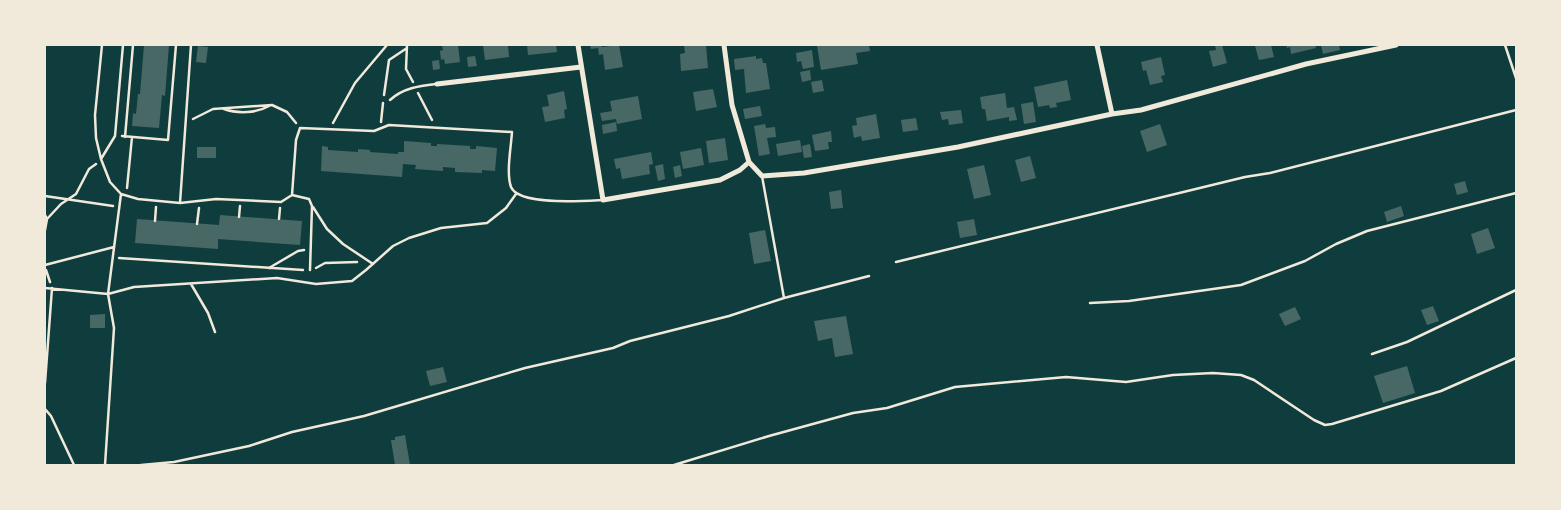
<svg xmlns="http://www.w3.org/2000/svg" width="1561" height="510" font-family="'Exo 2',sans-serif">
<rect width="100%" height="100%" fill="#0f3d3e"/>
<path fill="#486865" d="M144,45H169L165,96L162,95L159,128L132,126L133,113L136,114L138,94H140Z
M442,45H458L460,62L445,64L444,59L441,60L440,51L443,50Z
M483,45H508L509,57L485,60Z
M527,45H556L557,52L528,55Z
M590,45H601L602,47L619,45L623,67L605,70L603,54L599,55L598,48L591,49Z
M684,45H706L708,68L681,71L680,54L685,53Z
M826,45H869L870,51L856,53L858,64L821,70L817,46Z
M1215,45H1222L1227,63L1213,67L1209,51L1216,50Z
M1260,45H1271L1274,57L1259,60L1255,46Z
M1286,45H1315L1316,48L1291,54L1290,47L1287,48Z
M1321,45H1339L1340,50L1323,54Z
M198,46L208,47L206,63L196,62Z
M812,50L814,67L803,69L801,61L797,62L796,53Z
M475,56L477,66L468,67L467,57Z
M756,56V59L762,58L763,63H766L770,89L746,93L744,69L735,70L734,59Z
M1161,57L1165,75L1161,76L1163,82L1150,85L1146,70L1143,71L1141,62Z
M439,60L440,69L433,70L432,61Z
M810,70L811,80L802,82L800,72Z
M822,80L824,91L813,93L811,82Z
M1067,80L1071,100L1056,103L1057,107L1050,108L1049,105L1038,107L1034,87Z
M713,89L717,107L696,111L693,92Z
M564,91L567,109L564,110L565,118L545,122L542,107L549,106L547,95Z
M1005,93L1007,108L1014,107L1017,120L1009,121V117L987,121L985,109H982L980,97Z
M638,96L642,119L617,124L616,119L602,121L600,113L612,111L610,101Z
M1033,102L1036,122L1024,124L1021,104Z
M760,106L762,116L745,119L743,109Z
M961,110L963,123L949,125L948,119L942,120L940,112Z
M876,114L880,138L862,141L861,136L854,138L852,126L857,125L856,118Z
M916,118L918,130L903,132L901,120Z
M616,122L617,131L603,134L602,125Z
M765,124L766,128L775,127L776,137L767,138L770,154L759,156L754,126Z
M1160,124L1167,145L1147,152L1140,131Z
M831,131L832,142H828L829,149L815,151L812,135Z
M725,138L728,160L709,163L706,141Z
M800,140L802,152L778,156L776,144Z
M404,141L431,143V146H437V144L470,146V149H476V146L497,148L495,171L482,170V173L455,172V168L443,167V171L415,169L416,165L403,164L402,177L321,171L322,146L328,147V150L358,152V149L370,150V152L398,154V152H404Z
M810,144L812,157L804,158L802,146Z
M197,147H216V158H197Z
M701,148L704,165L683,169L680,152Z
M651,152L653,164L649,165L650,174L622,179L620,168L616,169L614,159Z
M1030,156L1036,178L1021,182L1015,160Z
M663,164L665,179L658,181L655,166Z
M680,165L682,176L675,178L673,167Z
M984,165L991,195L974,199L967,169Z
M1465,181L1468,192L1457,195L1454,184Z
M841,190L843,208L831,209L829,192Z
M1401,206L1404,216L1387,222L1384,212Z
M220,215L302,221L300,245L218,239V249L135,243L137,219L219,225Z
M974,219L977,235L960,238L957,222Z
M1488,228L1495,248L1477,254L1471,234Z
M765,230L771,261L754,264L749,233Z
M1433,306L1439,321L1427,325L1421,310Z
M1295,307L1301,319L1285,326L1279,314Z
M105,314V328H90V315Z
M846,316L853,354L835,357L832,338L818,341L814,321Z
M1407,366L1415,393L1383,403L1374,376Z
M443,367L447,382L430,386L426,371Z
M405,435L410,465H395L391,440H395V437Z"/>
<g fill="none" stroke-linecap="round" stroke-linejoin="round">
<path stroke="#f1e9da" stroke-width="2.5" d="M407,45L406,69L413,82
M418,93L432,120
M384,95L389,60L407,48
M224,109C238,114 257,113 269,106
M193,119L213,109L272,105L287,112L296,123
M381,122L383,103
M333,123L355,83L387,45
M122,136L168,140L176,45
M125,137L133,45
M127,188L132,137
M45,196L113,206
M45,215L47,219L45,230
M239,217L240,206
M47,219L61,204L76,194L89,169L96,164
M279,219L280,208
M155,221L156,207
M197,224L199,208
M119,258L303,270
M269,268L298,251L304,250
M316,268L325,263L357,262
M46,270L50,282
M45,409L51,416L74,465"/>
<path stroke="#f1e9da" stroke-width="2.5" d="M102,45L95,115L96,138L101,159L110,182L121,194L138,199L180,203L216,199L281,202L292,195L296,140L300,128L374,131L389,125L512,132C511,148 506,173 511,187C519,206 584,201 602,200
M1505,45L1516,78
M390,100C403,88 419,86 436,84
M101,159L115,136L123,45
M292,195L309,199L312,206L310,270
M180,203L191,45
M313,207L327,229L343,244L373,264
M896,262L1245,177L1270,173L1516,110
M45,265L114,247
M191,284L208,313L215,332
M45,288L108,294L121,194
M784,298L869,276
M1090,303L1129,301L1241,285L1305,261L1336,244L1367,231L1516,193
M1372,354L1407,342L1516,290
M45,383L52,288
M105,465L114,328L108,294L134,287L277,278L316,284L352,281L366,270L393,246L409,238L441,228L487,223L506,208L516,194
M141,465L174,462L249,446L292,432L364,416L525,368L613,348L630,341L729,316L784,298L762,176
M674,465L769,436L853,413L887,408L955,387L1066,377L1126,382L1173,375L1213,373L1241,375L1254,380L1314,420L1325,425L1332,424L1441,391L1516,358"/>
<path stroke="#f1e9da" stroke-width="5" d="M578,45L603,200L720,180L740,170L749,162L762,176L804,173L958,147L1112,114L1141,110L1306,64L1396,45
M724,45L732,105L749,162
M1097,45L1112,114
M437,84L581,67"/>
</g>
<rect width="1561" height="510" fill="none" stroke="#f1e9da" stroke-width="92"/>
</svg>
